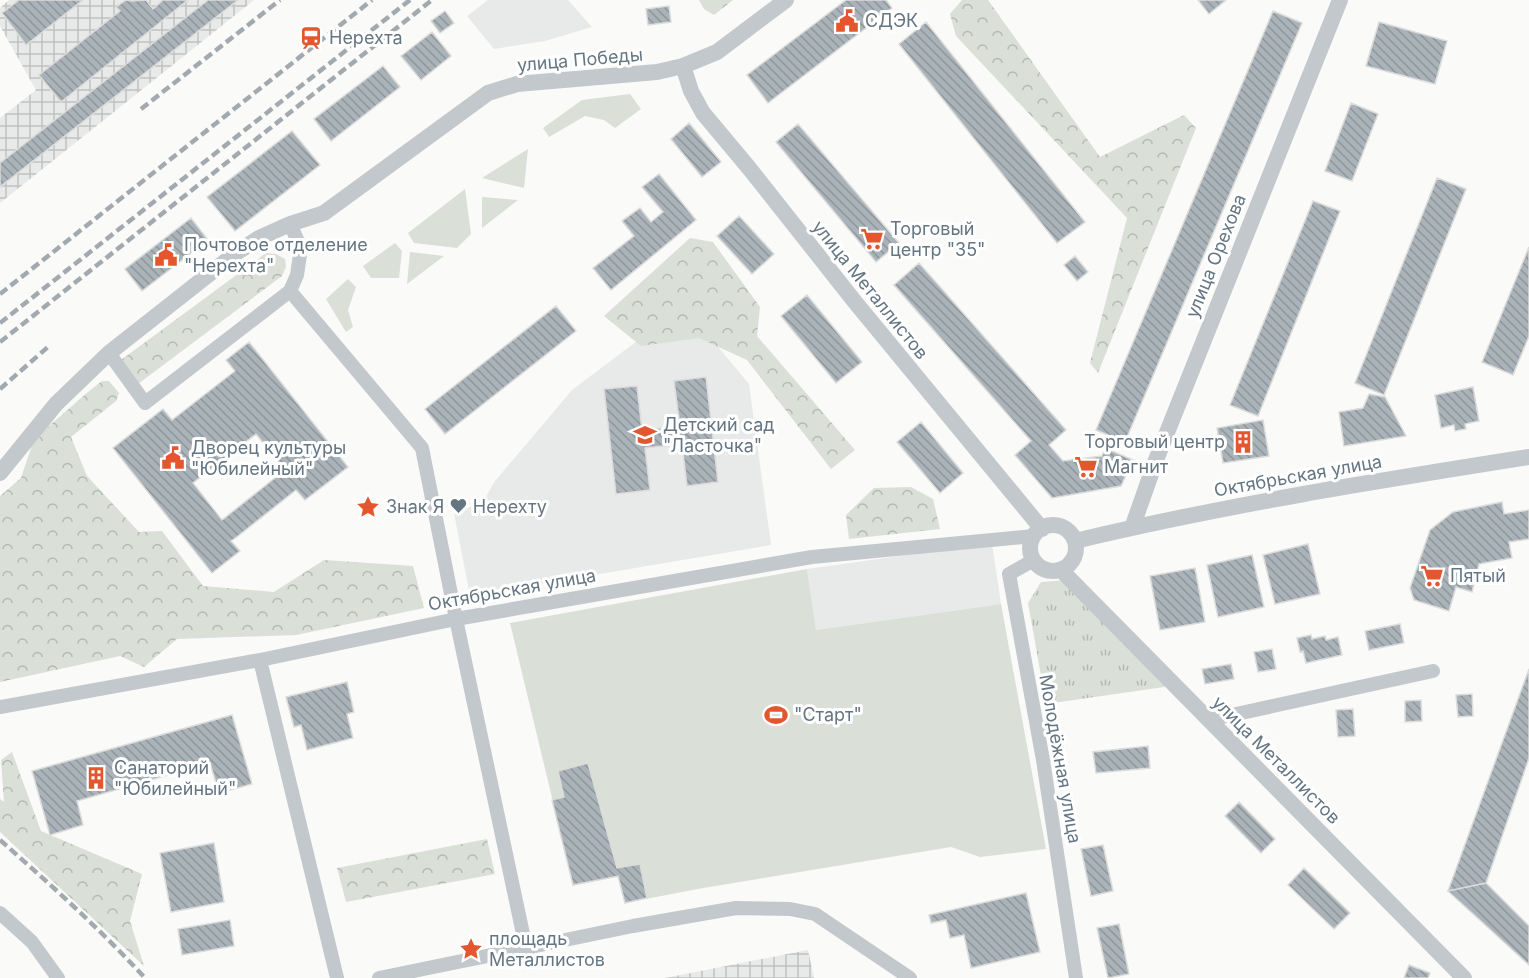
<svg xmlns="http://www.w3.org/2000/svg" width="1529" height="978" font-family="Inter,sans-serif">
<defs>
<pattern id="industrial-grid" width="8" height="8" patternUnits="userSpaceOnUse" patternTransform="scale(1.5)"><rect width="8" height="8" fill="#e8e9e9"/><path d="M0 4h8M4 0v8" fill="none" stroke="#c0c1c2"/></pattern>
<pattern id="forest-crowns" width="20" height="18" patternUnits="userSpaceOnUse" patternTransform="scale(1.5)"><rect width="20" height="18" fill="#dadfd7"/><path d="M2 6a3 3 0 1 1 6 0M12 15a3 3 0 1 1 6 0" fill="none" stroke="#b4b9b4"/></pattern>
<pattern id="park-tufts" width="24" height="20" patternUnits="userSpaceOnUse" patternTransform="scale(1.5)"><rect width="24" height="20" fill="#dadfd7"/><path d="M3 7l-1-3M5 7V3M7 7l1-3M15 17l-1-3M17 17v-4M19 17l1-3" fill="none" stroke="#b4b9b4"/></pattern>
<pattern id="building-back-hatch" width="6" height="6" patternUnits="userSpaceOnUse" patternTransform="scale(1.5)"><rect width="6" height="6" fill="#aab3b9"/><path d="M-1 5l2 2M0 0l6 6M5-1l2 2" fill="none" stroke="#8e969c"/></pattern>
</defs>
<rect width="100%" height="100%" fill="#fafaf8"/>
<path fill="#e8e9e9" d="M488,0H568L592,27L545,41L494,49L467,16Z
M661,323L716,330L719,348L749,384L771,545L470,596L454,513L483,502L495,481L572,390Z
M992,543L1001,604L816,630L807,569Z"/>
<path fill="url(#industrial-grid)" d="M9,0H254L0,203V118L36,90L0,26V8Z
M808,950L814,978H664H665Z"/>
<path fill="#dadfd7" d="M630,94L641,109L615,128L604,120L585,116L549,137L543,128L582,100Z
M528,149L524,188L482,178Z
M465,189L471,234L457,248L414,243L408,233Z
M482,197L518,200L482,228Z
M395,243L402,251L399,278H371L363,266Z
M410,252L444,256L407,284Z
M348,279L356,287L348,310L353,327L346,332L326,299Z
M807,569L816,630L1001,604L1046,849L980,857L951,847L703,888L625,903L618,877L573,885L510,623Z"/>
<path fill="url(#forest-crowns)" d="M699,0H733L714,15L704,9Z
M962,0H988L1100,157L1184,115L1196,128L1098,373L1090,363L1127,218L956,36L950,14Z
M690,238L713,242L760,307L757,336L855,450L831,469L747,360L699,338L641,346L604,316Z
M266,253L276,254L285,259L286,267L282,276L138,384L121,360Z
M102,381H109L119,393L116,401L71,437L87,476L139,532L162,531L203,586L274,592L324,560L413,566L424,608L296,635L177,639L144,667L120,656L0,682V496L21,478L34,439L88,392Z
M911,487L933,499L940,529L849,539L846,515L874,488Z
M12,752L41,831L142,874L130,921L144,966L0,832V799L4,802L1,760Z
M487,839L495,874L346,902L337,868Z"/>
<path fill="url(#park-tufts)" d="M1067,580L1171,686L1046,704L1028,603L1041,582Z"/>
<path fill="url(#building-back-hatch)" stroke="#dcdcda" stroke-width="1.5" fill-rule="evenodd" d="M19,0H83L26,45L2,13Z
M126,0L132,1L146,0L153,9L163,0H188L61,102L39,75L120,11L116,7Z
M208,0H238L0,187V163Z
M846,0H886L892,8L768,103L747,75Z
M1198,0H1226L1209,14Z
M669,6L671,22L648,25L646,9Z
M445,11L454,23L440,33L431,21Z
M1273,11L1302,23L1125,442L1096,430Z
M926,22L1085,222L1057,243L899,44Z
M1379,22L1447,41L1435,84L1366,66Z
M432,32L451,56L421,80L401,56Z
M383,66L400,87L331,141L314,119Z
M1351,103L1378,114L1352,181L1325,171Z
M689,123L721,162L702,177L671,139Z
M798,124L899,243L876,262L776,142Z
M292,131L320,165L235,231L207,197Z
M659,174L696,220L611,290L593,268L634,236L622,221L640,208L651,222L663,212L642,187Z
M1437,178L1466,189L1384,395L1355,383Z
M1313,201L1340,211L1258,416L1230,405Z
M739,216L774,254L752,274L717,236Z
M191,218L208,240L142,291L125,269Z
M1529,247V336L1513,375L1482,362Z
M1075,256L1088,272L1077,281L1064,265Z
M919,263L1066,430L1049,445L1063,461L1102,456L1105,448L1133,460L1121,486L1052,498L1015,455L1031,441L894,285Z
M807,295L862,362L836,383L781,316Z
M556,306L576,331L445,434L425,409Z
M249,342L348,467L305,500L296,490L238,536L231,541L240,551L212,573L113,448L163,409L172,420L235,371L226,360ZM256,434L285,470L222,520L193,483Z
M706,377L718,482L687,486L682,444L645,448L650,490L616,494L604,389L637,386L642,430L680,426L674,381Z
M1473,387L1479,421L1465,424L1466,429L1455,431L1454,425L1441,428L1435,395Z
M1369,394L1385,397L1406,436L1344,446L1339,412L1363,408Z
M1263,420L1269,456L1223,463L1217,428Z
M921,422L963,473L940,493L897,442Z
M1502,502L1504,514L1529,510V539L1509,542L1512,558L1479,564L1472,592L1456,587L1449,611L1414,600L1410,588L1430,530L1453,512Z
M1308,544L1320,594L1275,604L1263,555Z
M1252,555L1264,607L1218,617L1207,565Z
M1195,568L1205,622L1160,630L1150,576Z
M1400,624L1404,643L1369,650L1365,631Z
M1311,635L1312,639L1325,636L1326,640L1338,637L1342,655L1306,663L1303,651L1300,652L1297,638Z
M1272,649L1276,669L1258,672L1254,652Z
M1231,664L1234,679L1205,684L1202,669Z
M1529,669V758L1486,883L1448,891Z
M347,682L354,712L347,714L353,738L307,750L301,725L294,727L286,697Z
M1472,694L1473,716L1458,717L1456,695Z
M1421,700L1422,721L1405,722V701Z
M1353,709L1355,736L1338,737L1336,710Z
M232,715L252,784L219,793L210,763L77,801L83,825L50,835L32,771Z
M1148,746L1150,768L1096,773L1093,752Z
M588,763L617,868L640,864L647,898L625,903L618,876L573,885L552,800L564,797L558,771Z
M1239,802L1275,839L1261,853L1225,816Z
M214,843L224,902L171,912L160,853Z
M1103,845L1113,891L1091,896L1081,849Z
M1304,868L1350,913L1334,929L1288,885Z
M1486,883L1529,926V965L1448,891Z
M1026,893L1040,952L971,968L964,935L950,938L946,920L931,923L929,915Z
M230,920L234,946L182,955L178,929Z
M1119,924L1129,974L1108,978L1097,928Z
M1409,965L1430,973L1428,978H1404Z"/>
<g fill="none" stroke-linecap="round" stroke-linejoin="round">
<path stroke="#c3c8cc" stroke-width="14" d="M290,291L422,448L456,619L526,948L633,926L736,908L790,909L815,914L910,978
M109,353L145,403L290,291L297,275L301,248L290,224
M1034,560L1009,574L1043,760L1076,978
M260,660L337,978
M0,707L260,660L456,619L812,557L1034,536
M1209,720L1433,671
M0,913L32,942L58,978
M379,978L526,948"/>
<path stroke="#c3c8cc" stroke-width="16" d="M683,66L691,91L703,113L749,168L855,302L1042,529
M0,473L56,404L109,353L236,253L259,238L290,224L324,213L488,93L517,84L657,72L683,66L717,52L786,0
M1030 548a23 23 0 1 1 46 0a23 23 0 1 1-46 0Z
M1132,528L1156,460L1340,0
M1075,541C1225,505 1377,481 1529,457
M1061,570L1464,978"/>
<path stroke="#a2aab0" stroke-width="4.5" stroke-dasharray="9 4.5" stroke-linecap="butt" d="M141,109L280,0
M0,294L372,0
M0,323L410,0
M0,342L432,0
M0,389L49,346
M0,840C50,884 100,929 145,978"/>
</g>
<defs>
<g id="civic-bare" transform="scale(1.8)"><path d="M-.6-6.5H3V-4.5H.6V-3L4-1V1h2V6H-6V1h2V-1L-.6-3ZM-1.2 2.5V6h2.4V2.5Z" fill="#e4572e" stroke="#fff" stroke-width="2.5" paint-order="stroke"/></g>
<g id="station-bare" transform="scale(1.8)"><path d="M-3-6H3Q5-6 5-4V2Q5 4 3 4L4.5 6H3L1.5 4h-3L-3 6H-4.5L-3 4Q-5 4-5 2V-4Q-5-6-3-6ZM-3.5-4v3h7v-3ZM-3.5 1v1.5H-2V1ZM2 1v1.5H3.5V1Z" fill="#e4572e" stroke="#fff" stroke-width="2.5" paint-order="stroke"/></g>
<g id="supermarket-bare" transform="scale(1.8)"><path d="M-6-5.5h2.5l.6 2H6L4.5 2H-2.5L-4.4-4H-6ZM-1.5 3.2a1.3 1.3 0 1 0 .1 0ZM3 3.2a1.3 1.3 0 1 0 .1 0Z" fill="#e4572e" stroke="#fff" stroke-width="2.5" paint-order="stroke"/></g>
<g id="school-bare" transform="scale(1.8)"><path d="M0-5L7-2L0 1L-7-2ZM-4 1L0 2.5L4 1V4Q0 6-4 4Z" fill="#e4572e" stroke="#fff" stroke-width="2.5" paint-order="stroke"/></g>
<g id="building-bare" transform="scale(1.8)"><path d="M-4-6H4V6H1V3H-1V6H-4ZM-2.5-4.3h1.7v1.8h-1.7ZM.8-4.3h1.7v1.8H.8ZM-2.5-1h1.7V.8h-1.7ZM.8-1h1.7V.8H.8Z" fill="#e4572e" stroke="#fff" stroke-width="2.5" paint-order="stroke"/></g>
<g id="sight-bare" transform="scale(1.8)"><path d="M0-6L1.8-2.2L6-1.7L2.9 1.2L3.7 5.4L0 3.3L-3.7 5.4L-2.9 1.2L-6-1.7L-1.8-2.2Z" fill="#e4572e" stroke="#fff" stroke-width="2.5" paint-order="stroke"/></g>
<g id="stadium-bare" transform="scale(1.8)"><path d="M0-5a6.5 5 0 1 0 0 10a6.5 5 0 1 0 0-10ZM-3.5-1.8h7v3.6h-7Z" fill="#e4572e" stroke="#fff" stroke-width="2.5" paint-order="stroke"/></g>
</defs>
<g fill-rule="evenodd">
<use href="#civic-bare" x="847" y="21"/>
<use href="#station-bare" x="311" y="38"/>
<use href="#supermarket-bare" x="872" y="239"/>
<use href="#civic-bare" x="166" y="255"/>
<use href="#school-bare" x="645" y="435"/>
<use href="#building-bare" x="1243" y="442"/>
<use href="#civic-bare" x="173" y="458"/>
<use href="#supermarket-bare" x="1086" y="467"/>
<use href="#sight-bare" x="368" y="507"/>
<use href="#supermarket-bare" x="1432" y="576"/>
<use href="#stadium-bare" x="776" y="715"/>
<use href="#building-bare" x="96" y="778"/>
<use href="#sight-bare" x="471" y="949"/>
</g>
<g text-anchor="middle" stroke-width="6" stroke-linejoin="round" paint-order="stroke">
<g font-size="18" fill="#657683" stroke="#fff" text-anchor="start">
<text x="865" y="27">СДЭК</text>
<text x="329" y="44">Нерехта</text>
<text x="890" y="235">Торговый<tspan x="890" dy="21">центр "35"</tspan></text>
<text x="184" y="251">Почтовое отделение<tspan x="184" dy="21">"Нерехта"</tspan></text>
<text x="663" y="431">Детский сад<tspan x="663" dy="21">"Ласточка"</tspan></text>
<text x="1225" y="448" text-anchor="end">Торговый центр</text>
<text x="191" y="454">Дворец культуры<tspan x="191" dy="21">"Юбилейный"</tspan></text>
<text x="1104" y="473">Магнит</text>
<text x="386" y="513">Знак Я ❤ Нерехту</text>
<text x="1450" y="582">Пятый</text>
<text x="794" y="721">"Старт"</text>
<text x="114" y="774">Санаторий<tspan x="114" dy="21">"Юбилейный"</tspan></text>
<text x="489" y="945">площадь<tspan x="489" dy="21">Металлистов</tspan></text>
</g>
<g font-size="18" fill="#657683" stroke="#fff">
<text transform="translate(580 60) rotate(-5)" y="6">улица Победы</text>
<text transform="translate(1216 256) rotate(-68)" y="6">улица Орехова</text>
<text transform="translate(870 290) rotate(51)" y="6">улица Металлистов</text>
<text transform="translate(1298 476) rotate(-10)" y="6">Октябрьская улица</text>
<text transform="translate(512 590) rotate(-10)" y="6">Октябрьская улица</text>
<text transform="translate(1060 759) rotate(80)" y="6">Молодёжная улица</text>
<text transform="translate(1276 760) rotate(45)" y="6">улица Металлистов</text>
</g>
</g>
</svg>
